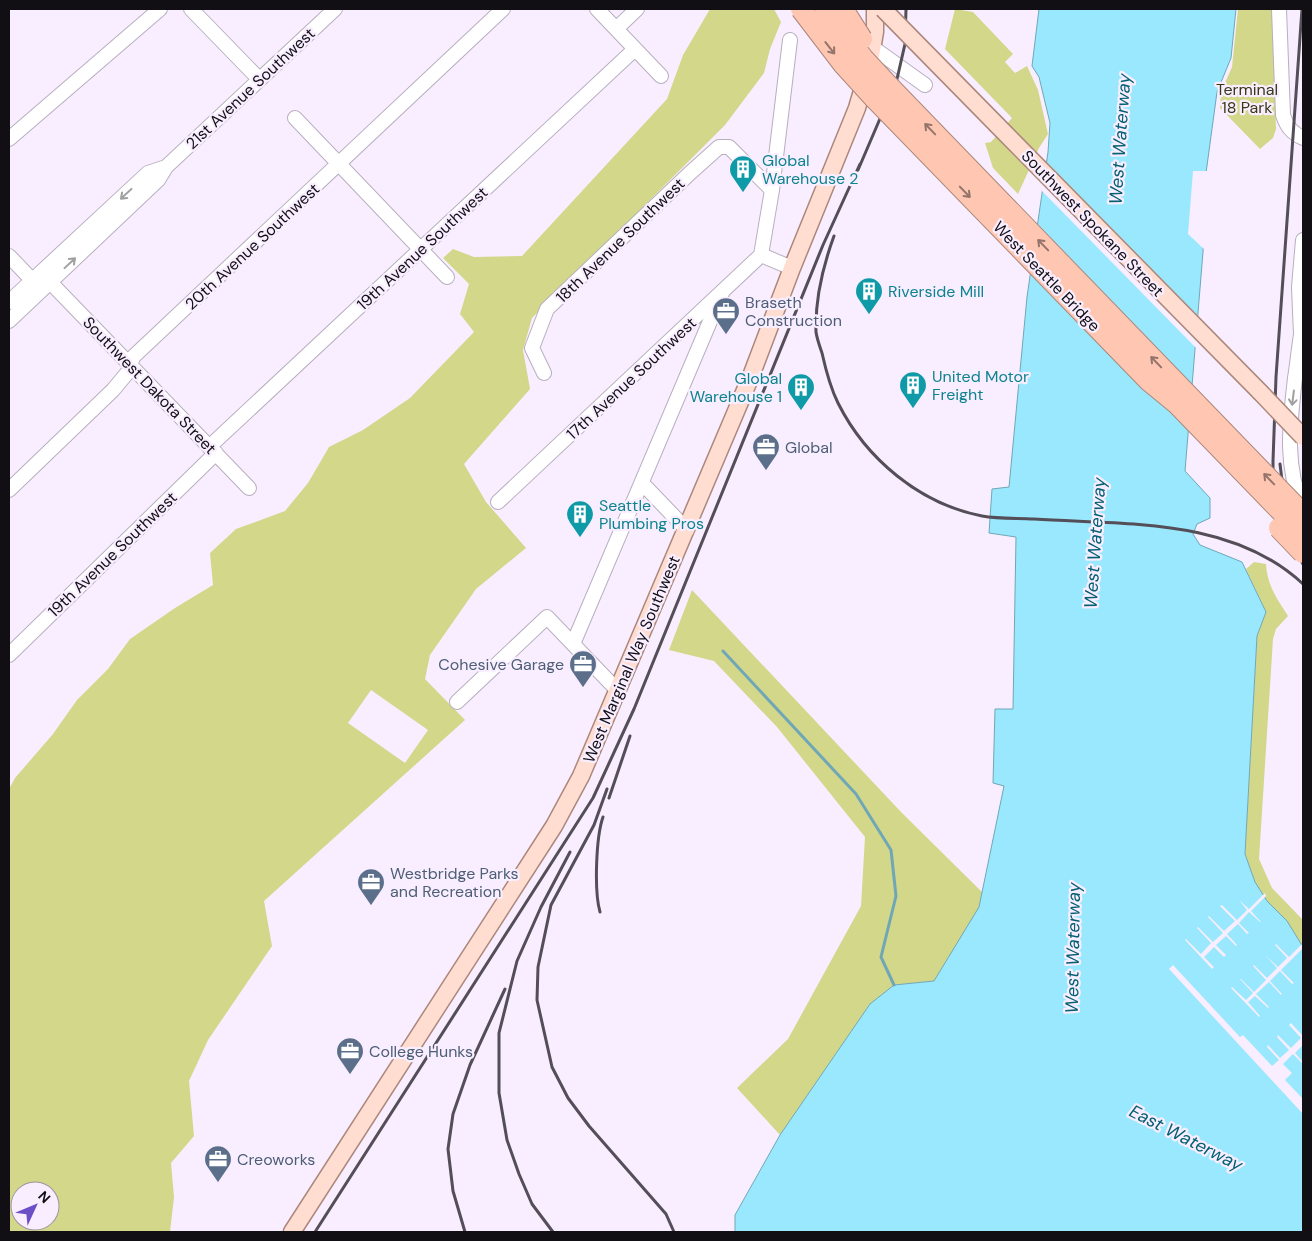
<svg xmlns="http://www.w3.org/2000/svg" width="1312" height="1241" font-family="'DM Sans',sans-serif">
<rect width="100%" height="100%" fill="#f8eeff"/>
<path fill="#d3d78a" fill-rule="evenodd" d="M710,9H774L781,22L770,49L764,73L725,125L532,318L523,350L530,389L464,464L486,502L526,548L476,589L430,655L425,679L465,720L264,901L272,946L208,1040L189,1081L194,1136L171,1163L174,1197L170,1232H9V789L15,778L53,734L77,700L108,669L130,639L175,608L213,585L210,553L236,529L285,511L308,483L329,447L363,430L410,398L474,332L460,314L469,284L443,258L453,249L474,257L522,256L667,99L683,55ZM371,690L428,730L405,763L348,723ZM20,1191H50V1221H20Z
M955,9L973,12L1013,54L1005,62L1015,73L1027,66L1038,90L1048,134L1039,148L1018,194L993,168L985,143L991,142L1012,118L945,49Z
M1238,9H1272L1276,129L1273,138L1260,149L1220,108L1221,92L1232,67Z
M1254,562L1266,564C1267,585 1277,599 1288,616L1276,629L1273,639L1259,859L1272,888L1303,920V947L1287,921L1267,901L1255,882L1245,854L1257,636L1266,612L1246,569Z
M692,590L902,813L982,892L979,908L934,981L894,985L870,1004L780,1135L737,1088L788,1039L861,906L865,837L777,727L714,661L669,650Z"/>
<path fill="#99e8fd" stroke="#70a7b7" d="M1039,9H1236L1231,58L1217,92L1206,173L1203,252L1185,471L1210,498V518L1197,524L1193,534L1200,545L1242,562L1266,612L1257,636L1245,854L1255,882L1267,901L1287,921L1303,947V1232H735V1215L780,1135L870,1004L894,985L934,981L979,907L1004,786L993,783L995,709H1013L1016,537L989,533L992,489L1009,487L1027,297L1048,152L1050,123L1039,77L1032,66Z"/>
<path fill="#f8eeff" d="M1045,161L1200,318L1198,350L1040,189Z
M1193,171H1209L1206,251L1188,234Z
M1265,893L1266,896L1251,911L1261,922H1260L1249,912L1239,923L1249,933L1247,934L1238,924L1227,934L1237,945L1236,946L1226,936L1216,945L1226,955L1224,957L1214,947L1204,957L1214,967L1212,969L1185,940L1186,939L1201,954L1211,943L1197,928L1198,927L1213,942L1223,933L1208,917L1209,916L1224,931L1235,921L1220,906L1222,905L1237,920L1247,910L1239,900L1249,909Z
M1303,943V948L1281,970L1294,983L1292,984L1280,971L1270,981L1282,994L1281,995L1269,982L1256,994L1269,1007L1268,1008L1255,996L1248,1002L1260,1016L1259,1017L1231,988L1232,987L1246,1000L1253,993L1240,979H1241L1254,992L1266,980L1253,966L1254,965L1267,978L1277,968L1265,955L1278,967L1287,958L1275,945L1276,944L1289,957Z
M1173,965L1240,1037L1243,1035L1272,1066L1279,1060L1267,1047L1268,1045L1280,1058L1289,1050L1277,1037L1278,1035L1291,1048L1301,1038L1289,1025L1291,1023L1303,1036V1045L1295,1053L1303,1062V1064L1293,1054L1283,1064L1292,1073L1285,1080L1303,1099L1302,1104L1303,1114L1169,969Z"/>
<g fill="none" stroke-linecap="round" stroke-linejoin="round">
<path stroke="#70a7b7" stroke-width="3" d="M723,651L856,794L891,850L896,896L881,957L894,985"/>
<g stroke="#b8afbe" stroke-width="16">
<path id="minor" d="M191,9L259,79
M597,9L661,76
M1279,9L1283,115C1287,127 1292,133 1303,138
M616,29L637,9
M872,47L925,85
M295,118L447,277
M9,139L160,9
M761,255L772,190L790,40
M761,255L792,268
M9,256L32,280
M50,282L249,488
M9,302L148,173L166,167
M9,321L158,180L166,167L335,9
M1303,324C1299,342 1298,360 1295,378C1290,423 1284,466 1303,508
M1301,334L1299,287L1303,240
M544,373L532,348L547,309L690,173L719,147H729L772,190
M209,447L635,49
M642,483L687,530
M9,490L113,390L128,372L133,357L503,9
M498,502L761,255
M573,644L722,293
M9,655L216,453
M457,702L547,617L618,691"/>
</g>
<g stroke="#ac877b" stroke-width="19">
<path id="major" d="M997,125L1260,392
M292,1232L554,826L581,776L751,376L792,268L857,108L869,67L875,32V9"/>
</g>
<use href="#minor" stroke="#fff" stroke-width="14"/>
<use href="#major" stroke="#ffddd1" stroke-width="16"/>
<path stroke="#534e57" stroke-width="3" d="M1302,9L1276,377L1273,461V480L1282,522L1303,564
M858,170L897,79L905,44L906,9
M834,236C823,266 815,299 816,332C817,339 820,347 822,353C826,371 830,387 838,403C866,459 920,504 982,516C999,519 1017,518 1034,519C1126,525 1231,517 1303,584
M1280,464L1285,505L1303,548
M607,789L594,825L551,905L538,967L537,1000L552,1067L568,1098L589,1126L666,1214L674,1232
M609,798L630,736
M600,912C594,891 596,837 603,817
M315,1232L593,798L634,709L823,245L860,164
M465,1232L453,1191L448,1149L453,1114L470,1065L505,989
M553,1232L532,1204L519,1174L507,1140L499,1093V1033L517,961L541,907L570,852"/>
<g stroke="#ac877b" stroke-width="19" stroke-linecap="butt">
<path id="major-bridge" d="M883,9L997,125
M1260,392L1303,437"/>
</g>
<g stroke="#ac877b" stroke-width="22" stroke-linecap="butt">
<path id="highway-bridge" d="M801,9L843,64L874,98L1149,381L1177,404L1303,534
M825,9L863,58L891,88L1303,514
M843,9L862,39
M1279,528L1303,553"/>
</g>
<use href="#major-bridge" stroke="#ffddd1" stroke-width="16"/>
<use href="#highway-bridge" stroke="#ffc7b2" stroke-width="20"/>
</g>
<defs><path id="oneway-shaft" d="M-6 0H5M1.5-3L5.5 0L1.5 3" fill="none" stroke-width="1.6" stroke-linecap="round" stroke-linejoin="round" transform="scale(1.25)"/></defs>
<g stroke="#94746b">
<use href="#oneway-shaft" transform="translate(830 48) rotate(52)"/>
<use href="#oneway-shaft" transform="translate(930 129) rotate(-134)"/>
<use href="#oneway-shaft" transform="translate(965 192) rotate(46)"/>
<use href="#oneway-shaft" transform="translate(1043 245) rotate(-134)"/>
<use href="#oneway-shaft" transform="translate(1156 362) rotate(-134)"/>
<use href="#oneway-shaft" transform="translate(1269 479) rotate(-134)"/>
</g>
<g stroke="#a09fa1">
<use href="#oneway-shaft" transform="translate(126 194) rotate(137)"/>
<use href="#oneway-shaft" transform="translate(70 263) rotate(-43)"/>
<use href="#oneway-shaft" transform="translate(1293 398) rotate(97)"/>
</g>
<defs>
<g id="building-pin" transform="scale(1.4375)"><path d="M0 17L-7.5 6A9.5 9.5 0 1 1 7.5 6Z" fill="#0f9aa8" stroke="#f8eeff"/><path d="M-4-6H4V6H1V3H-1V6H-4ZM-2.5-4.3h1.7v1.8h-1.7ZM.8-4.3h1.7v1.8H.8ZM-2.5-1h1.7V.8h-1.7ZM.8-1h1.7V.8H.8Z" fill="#fff"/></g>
<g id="office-pin" transform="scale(1.4375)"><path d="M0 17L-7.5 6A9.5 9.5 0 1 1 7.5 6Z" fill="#5c6f8a" stroke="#f8eeff"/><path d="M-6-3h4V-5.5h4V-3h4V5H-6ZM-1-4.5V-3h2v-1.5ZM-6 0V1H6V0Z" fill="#fff"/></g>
</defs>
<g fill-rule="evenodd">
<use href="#building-pin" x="743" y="169"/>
<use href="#building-pin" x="869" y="291"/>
<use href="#office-pin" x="726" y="311"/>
<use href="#building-pin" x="913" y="385"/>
<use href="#building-pin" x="801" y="387"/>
<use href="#office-pin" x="766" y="447"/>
<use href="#building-pin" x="580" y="514"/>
<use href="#office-pin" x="583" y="664"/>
<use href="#office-pin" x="371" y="882"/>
<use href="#office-pin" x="350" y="1051"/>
<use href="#office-pin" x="218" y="1159"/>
</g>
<g text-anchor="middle" stroke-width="4.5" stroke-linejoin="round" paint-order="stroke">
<g font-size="16" fill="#120f14" stroke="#f8eeff">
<text transform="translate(250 88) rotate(-43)" y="6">21st Avenue Southwest</text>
<text transform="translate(1093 223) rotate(46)" y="6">Southwest Spokane Street</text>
<text transform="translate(620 240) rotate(-44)" y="6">18th Avenue Southwest</text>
<text transform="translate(252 246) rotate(-43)" y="6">20th Avenue Southwest</text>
<text transform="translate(422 248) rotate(-43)" y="6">19th Avenue Southwest</text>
<text transform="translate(1047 276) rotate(46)" y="6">West Seattle Bridge</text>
<text transform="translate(631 378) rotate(-43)" y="6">17th Avenue Southwest</text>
<text transform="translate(150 385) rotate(46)" y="6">Southwest Dakota Street</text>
<text transform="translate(112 554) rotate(-44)" y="6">19th Avenue Southwest</text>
<text transform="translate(631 659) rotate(-67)" y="6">West Marginal Way Southwest</text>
</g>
<g font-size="16" fill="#373815" stroke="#f8eeff">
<text x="1247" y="95">Terminal<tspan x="1247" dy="18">18 Park</tspan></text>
</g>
<g font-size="16" fill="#0d838f" stroke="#f8eeff" text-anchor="start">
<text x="762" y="166">Global<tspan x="762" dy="18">Warehouse 2</tspan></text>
<text x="888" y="297">Riverside Mill</text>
<text x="932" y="382">United Motor<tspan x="932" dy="18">Freight</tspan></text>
<text x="782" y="384" text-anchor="end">Global<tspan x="782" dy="18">Warehouse 1</tspan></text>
<text x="599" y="511">Seattle<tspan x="599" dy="18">Plumbing Pros</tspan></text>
</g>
<g font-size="16" fill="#4e5e75" stroke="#f8eeff" text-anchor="start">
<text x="745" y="308">Braseth<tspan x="745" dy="18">Construction</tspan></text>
<text x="785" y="453">Global</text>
<text x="564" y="670" text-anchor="end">Cohesive Garage</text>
<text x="390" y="879">Westbridge Parks<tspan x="390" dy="18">and Recreation</tspan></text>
<text x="369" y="1057">College Hunks</text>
<text x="237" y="1165">Creoworks</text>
</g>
<g font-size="18" font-style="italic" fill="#036073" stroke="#f8eeff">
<text transform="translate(1120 139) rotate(-86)" y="6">West Waterway</text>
<text transform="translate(1095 543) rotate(-86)" y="6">West Waterway</text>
<text transform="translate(1073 948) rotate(-89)" y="6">West Waterway</text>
<text transform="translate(1186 1138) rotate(27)" y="6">East Waterway</text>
</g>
</g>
<rect width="1312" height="1241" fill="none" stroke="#120f14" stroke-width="20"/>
<g transform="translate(35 1206) rotate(46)"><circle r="24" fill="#f8eeff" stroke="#9c95a1"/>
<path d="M0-4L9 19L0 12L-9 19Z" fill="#6c4ec7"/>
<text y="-8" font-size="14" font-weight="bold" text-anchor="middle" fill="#120f14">N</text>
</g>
</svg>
